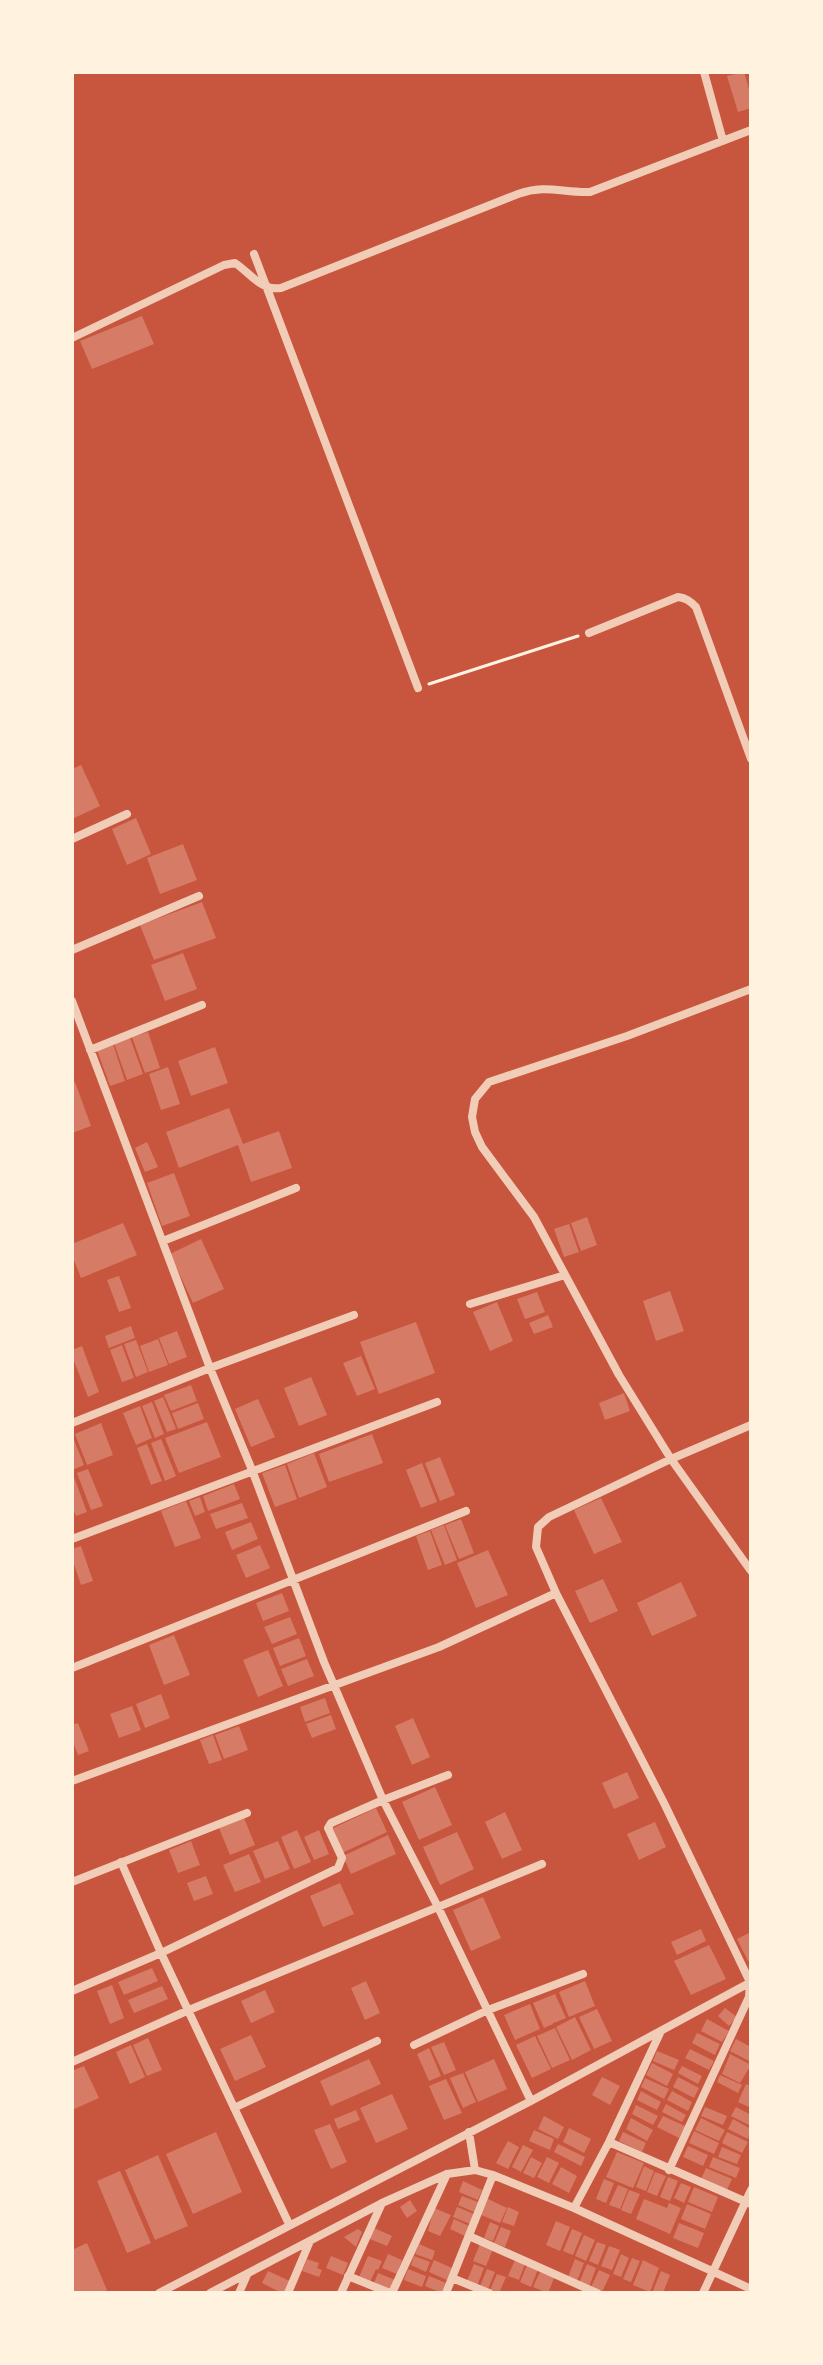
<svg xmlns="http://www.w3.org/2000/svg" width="823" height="2365" font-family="'Roboto Serif',serif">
<rect width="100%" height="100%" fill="#c8553d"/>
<path fill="#d67c66" d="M744,72L751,96V108L738,112L727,76Z
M142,316L154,344L92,369L80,341Z
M81,765L100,806L72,819V769Z
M136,818L151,854L127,865L112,829Z
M183,844L197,880L160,894L147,858Z
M202,902L216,938L154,960L140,925Z
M183,953L197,989L165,1001L151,965Z
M148,1032L160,1068L145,1073L132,1037Z
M130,1038L143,1074L127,1080L114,1043Z
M113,1044L125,1081L110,1086L97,1050Z
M215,1047L228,1083L191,1096L178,1061Z
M168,1067L180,1104L161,1110L149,1074Z
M75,1082L91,1126L72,1133V1084Z
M229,1108L243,1144L279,1131L292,1168L251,1182L238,1145L179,1168L166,1132Z
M147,1142L158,1167L145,1172L135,1148Z
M174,1173L190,1216L162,1226L147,1183Z
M587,1217L597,1245L581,1251L571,1223Z
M123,1223L137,1255L81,1278L72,1255V1244Z
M569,1224L579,1252L564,1257L554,1229Z
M201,1239L224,1289L193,1303L170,1254Z
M119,1276L131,1308L119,1312L107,1280Z
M670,1291L684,1331L656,1341L643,1301Z
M537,1292L545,1312L525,1319L517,1299Z
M497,1302L513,1341L490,1351L473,1312Z
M548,1315L553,1327L534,1334L529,1323Z
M416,1322L435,1373L379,1394L360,1342Z
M131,1326L135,1338L109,1348L105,1336Z
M177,1331L187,1357L169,1364L159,1338Z
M158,1339L168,1365L149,1372L140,1346Z
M136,1340L148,1372L136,1377L124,1344Z
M122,1345L134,1378L122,1382L110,1350Z
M82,1346L99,1392L88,1397L72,1356V1350Z
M361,1356L375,1389L357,1396L343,1363Z
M311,1377L327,1415L299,1426L284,1388Z
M191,1385L197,1401L171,1411L164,1395Z
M624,1393L630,1411L605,1420L599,1403Z
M163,1397L176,1429L167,1432L154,1401Z
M258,1399L275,1437L251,1447L235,1409Z
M152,1402L164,1434L155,1438L142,1406Z
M198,1403L204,1419L178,1429L172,1413Z
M140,1406L152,1438L136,1445L123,1413Z
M207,1422L221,1457L179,1473L165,1438Z
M101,1423L113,1455L87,1465L75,1434Z
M372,1434L383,1463L329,1482L319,1454Z
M72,1435L84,1465L72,1470Z
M161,1439L176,1476L165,1481L151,1443Z
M147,1444L162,1481L151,1485L137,1448Z
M314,1453L327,1487L299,1498L287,1464Z
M440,1457L455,1495L440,1501L425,1463Z
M422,1463L437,1502L421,1508L406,1470Z
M285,1465L297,1499L275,1507L262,1473Z
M88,1469L103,1506L91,1510L77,1473Z
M72,1472L87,1512L76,1516L72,1507Z
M234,1484L240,1499L208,1511L203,1496Z
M200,1497L205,1512L195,1516L189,1501Z
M601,1498L622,1542L594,1554L574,1510Z
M186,1501L201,1538L175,1547L161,1511Z
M242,1503L248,1518L216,1529L210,1514Z
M461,1519L474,1553L459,1559L445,1525Z
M251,1522L258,1539L232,1550L225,1532Z
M444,1525L457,1560L445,1565L431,1530Z
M430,1531L442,1565L428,1570L416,1536Z
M260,1545L270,1568L246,1578L236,1555Z
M81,1546L93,1581L81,1585L72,1558V1549Z
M488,1550L508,1595L476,1608L457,1563Z
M603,1579L618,1611L590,1623L575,1591Z
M681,1582L697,1616L652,1636L637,1603Z
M282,1593L289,1611L263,1621L256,1603Z
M290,1617L297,1634L272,1644L264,1627Z
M174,1635L190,1675L164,1685L149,1645Z
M299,1638L306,1656L280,1666L273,1648Z
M268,1650L283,1686L258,1697L243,1660Z
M307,1659L314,1676L288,1686L281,1669Z
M161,1694L170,1718L145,1728L136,1704Z
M325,1698L330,1713L305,1722L300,1707Z
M132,1706L141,1730L119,1738L110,1714Z
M331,1715L336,1729L312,1738L306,1724Z
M413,1718L430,1757L412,1765L395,1726Z
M78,1723L89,1751L78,1755L72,1739V1725Z
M239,1726L248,1750L224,1759L215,1735Z
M213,1735L222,1760L209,1764L200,1740Z
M627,1772L639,1798L614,1809L602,1783Z
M435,1787L452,1825L419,1840L402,1802Z
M376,1808L387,1832L342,1853L331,1829Z
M505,1812L522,1850L502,1859L485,1822Z
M244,1818L255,1845L230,1855L219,1828Z
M655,1822L666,1847L639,1860L627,1834Z
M297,1830L311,1862L294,1869L281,1837Z
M319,1830L329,1854L314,1860L304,1837Z
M457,1832L474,1869L440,1885L423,1847Z
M388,1835L396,1854L351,1874L343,1856Z
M191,1841L200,1865L178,1873L169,1850Z
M278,1841L290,1869L265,1879L253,1851Z
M249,1854L261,1882L235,1892L223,1865Z
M206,1876L213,1894L194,1901L187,1883Z
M340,1883L354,1914L323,1927L310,1896Z
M483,1897L501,1938L471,1951L453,1910Z
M701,1929L706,1941L677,1955L671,1942Z
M751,1932V1960L748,1961L737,1939Z
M709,1945L726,1979L691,1995L674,1961Z
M152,1968L158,1981L124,1995L118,1982Z
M366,1981L380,2013L365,2020L351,1988Z
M585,1981L595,2006L569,2017L559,1992Z
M112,1985L124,2018L110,2024L97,1991Z
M162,1986L168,1999L134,2013L128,2000Z
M265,1990L275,2012L251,2023L241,2001Z
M555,1994L566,2018L554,2023L553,2022V2024L544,2028L533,2003Z
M530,2004L540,2029L515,2040L504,2015Z
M725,2008L737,2017L729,2026L718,2016Z
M597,2009L612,2041L594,2049L579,2017Z
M575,2017L591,2050L572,2060L556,2027Z
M707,2019L729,2031L722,2042L701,2031Z
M555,2028L570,2060L552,2068L537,2036Z
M697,2033L720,2044L715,2055L692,2043Z
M251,2035L266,2067L235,2081L220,2049Z
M535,2036L551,2069L532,2078L516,2045Z
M148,2038L162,2070L147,2076L133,2045Z
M736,2039L751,2047V2062L730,2051Z
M444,2042L456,2070L444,2075L431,2047Z
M131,2045L145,2077L130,2084L116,2052Z
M429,2048L441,2076L429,2081L417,2054Z
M690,2049L714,2061L709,2070L685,2058Z
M657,2051L679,2060L674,2070L653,2061Z
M730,2054L751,2065L740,2083L722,2074Z
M369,2059L381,2084L331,2106L320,2081Z
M494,2059L507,2089L478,2102L465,2072Z
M652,2063L673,2074L667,2086L646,2075Z
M84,2066L99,2098L72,2110V2071Z
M682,2066L702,2076L698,2084L678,2073Z
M463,2073L476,2102L463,2108L450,2078Z
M720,2075L742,2085L738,2093L717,2082Z
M602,2077L620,2086L610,2105L592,2095Z
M678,2077L699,2088L694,2098L673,2087Z
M645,2078L669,2089L664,2099L641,2087Z
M446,2079L462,2113L444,2120L429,2086Z
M746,2084L751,2086V2108L738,2102Z
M641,2091L661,2102L657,2110L637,2100Z
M672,2091L692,2102L688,2111L667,2100Z
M392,2094L408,2129L376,2143L360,2108Z
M666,2104L686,2115L682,2122L662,2112Z
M636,2105L658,2116L653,2125L632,2114Z
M705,2107L727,2116L723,2125L701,2116Z
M736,2107L751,2115V2126L731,2116Z
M356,2110L360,2120L338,2129L334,2119Z
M544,2116L564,2127L558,2139L538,2129Z
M663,2116L685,2126L679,2138L657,2127Z
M631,2118L653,2130L647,2141L626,2129Z
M701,2118L725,2130L719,2141L695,2130Z
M733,2119L751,2129L748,2139L728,2129Z
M330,2124L347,2162L331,2169L314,2130Z
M569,2128L591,2139L584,2153L563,2142Z
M534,2130L554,2139L550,2150L529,2141Z
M694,2131L719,2143L714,2154L689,2143Z
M216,2132L242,2192L193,2214L166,2154Z
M623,2132L646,2143L642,2152L619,2141Z
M727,2132L748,2142L742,2153L722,2143Z
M508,2141L519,2147L508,2169L496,2163Z
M558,2144L585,2157L581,2166L554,2152Z
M523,2145L533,2150L521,2172L512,2167Z
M688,2146L708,2155L703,2166L683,2157Z
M722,2147L741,2155L737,2164L718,2157Z
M617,2152L644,2163L633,2188L606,2177Z
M158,2155L188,2226L155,2240L125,2170Z
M531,2157L542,2163L534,2178L523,2173Z
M547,2157L559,2163L549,2183L537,2177Z
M713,2157L740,2168L736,2178L709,2167Z
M644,2166L654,2171L646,2191L636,2187Z
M561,2167L577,2176L569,2193L552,2184Z
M706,2168L732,2179L727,2190L701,2179Z
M120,2171L151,2243L127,2253L97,2181Z
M655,2172L666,2176L657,2196L647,2192Z
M668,2177L678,2181L670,2201L660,2197Z
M604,2179L614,2183L606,2203L596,2199Z
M463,2181L482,2190L478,2200L459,2192Z
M681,2183L691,2187L684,2203L674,2198Z
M618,2185L628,2189L620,2209L609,2205Z
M694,2187L718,2197L712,2212L688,2202Z
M629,2190L640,2194L631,2214L621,2210Z
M462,2196L478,2202L474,2212L458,2205Z
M486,2198L507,2208L500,2223L479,2214Z
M644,2199L667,2208L669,2203L681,2208L670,2234L636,2219Z
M410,2200L417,2211L407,2218L400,2207Z
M687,2204L711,2214L705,2229L681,2219Z
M457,2207L474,2214L470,2224L453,2217Z
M508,2207L519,2212L514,2226L502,2222Z
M434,2208L451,2215L440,2236L428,2231Z
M454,2219L469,2226L465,2236L450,2229Z
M556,2221L570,2227L560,2251L546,2245Z
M490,2222L499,2226L493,2241L484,2238Z
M679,2223L704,2233L698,2248L673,2238Z
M501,2227L511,2231L505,2247L494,2243Z
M374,2228L392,2236L387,2246L370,2239Z
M358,2229L362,2232L356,2247L344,2237Z
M572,2229L582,2233L573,2255L563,2251Z
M584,2235L595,2240L586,2261L575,2256Z
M597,2242L606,2245L598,2265L589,2261Z
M87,2243L107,2290L101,2293H73L72,2290V2250Z
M419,2244L435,2251L432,2260L415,2254Z
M480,2244L493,2249L486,2266L473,2261Z
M609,2246L620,2250L612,2270L601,2266Z
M388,2254L402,2260L397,2274L382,2268Z
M621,2254L629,2258L621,2277L613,2274Z
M331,2256L348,2263L343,2275L326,2268Z
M368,2256L382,2261L378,2270L376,2269L370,2282L359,2277Z
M414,2256L430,2262L426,2272L411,2265Z
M632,2258L640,2261L631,2282L623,2279Z
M307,2259L319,2263L317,2268L322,2270L319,2277L302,2271Z
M575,2259L584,2263L577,2281L568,2277Z
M434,2260L452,2268L447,2280L429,2272Z
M515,2260L525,2264L519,2280L508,2276Z
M643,2260L659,2268L650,2292L633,2285Z
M474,2264L484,2268L477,2286L467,2281Z
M587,2264L596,2268L589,2287L579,2283Z
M527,2265L538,2269L531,2287L520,2282Z
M408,2269L426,2276L422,2287L404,2280Z
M487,2269L495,2272L488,2289L480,2286Z
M599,2270L610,2275L602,2292L591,2287Z
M268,2271L292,2282L286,2293H282L262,2283Z
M661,2271L670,2275L663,2293H652Z
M540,2272L554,2278L548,2293L533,2287Z
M378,2273L395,2280L391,2290L374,2283Z
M497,2274L506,2277L499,2293L490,2290Z
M429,2276L446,2283L442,2293L425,2286Z"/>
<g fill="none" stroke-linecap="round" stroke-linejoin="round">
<path stroke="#fff3e0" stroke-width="3" d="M429,684L578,636"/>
<path stroke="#f1ccb7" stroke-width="8" d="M704,72L723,141
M254,254L418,688
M72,338L224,265L235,263C250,273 261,291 281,288L518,194C546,184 562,193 590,192L751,130
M589,633L678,597C686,598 690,601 696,607L751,759
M72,839L127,814
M72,950L199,896
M751,989L627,1036L489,1082L475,1099L472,1117L475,1132L482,1147L534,1217L619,1375L671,1459L751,1571
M72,1001L210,1368L252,1470L324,1662L383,1800L438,1907L531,2101
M90,1050L202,1005
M163,1241L296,1188
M470,1304L565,1275
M72,1423L210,1368L354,1315
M72,1539L437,1402
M72,1668L466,1511
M72,1781L439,1647L556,1593
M121,1862L161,1953L289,2224
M72,1882L247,1813
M72,1991L161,1953L338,1868L342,1858L328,1828L331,1823L383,1800L448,1775
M414,2045L488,2010L583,1974
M72,2062L189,2010L542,1864
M234,2108L377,2041
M469,2132L475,2170
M609,2142L751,2204
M669,2170L749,1997L750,1982L664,1803L556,1593L536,1547L538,1527L549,1517L671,1459L751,1425
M574,2208L609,2142L660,2033
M469,2236L597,2293
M348,2276L390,2293
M452,2278L489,2293
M159,2293L531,2101L751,1982
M210,2293L382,2203L447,2174L475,2170L493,2175L574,2208L751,2289
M239,2293L247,2275
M288,2293L310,2241
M341,2293L382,2203
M392,2293L447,2174
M446,2293L493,2175
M703,2293L751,2190"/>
</g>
<rect width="823" height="2365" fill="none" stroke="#fff3e0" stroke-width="148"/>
</svg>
